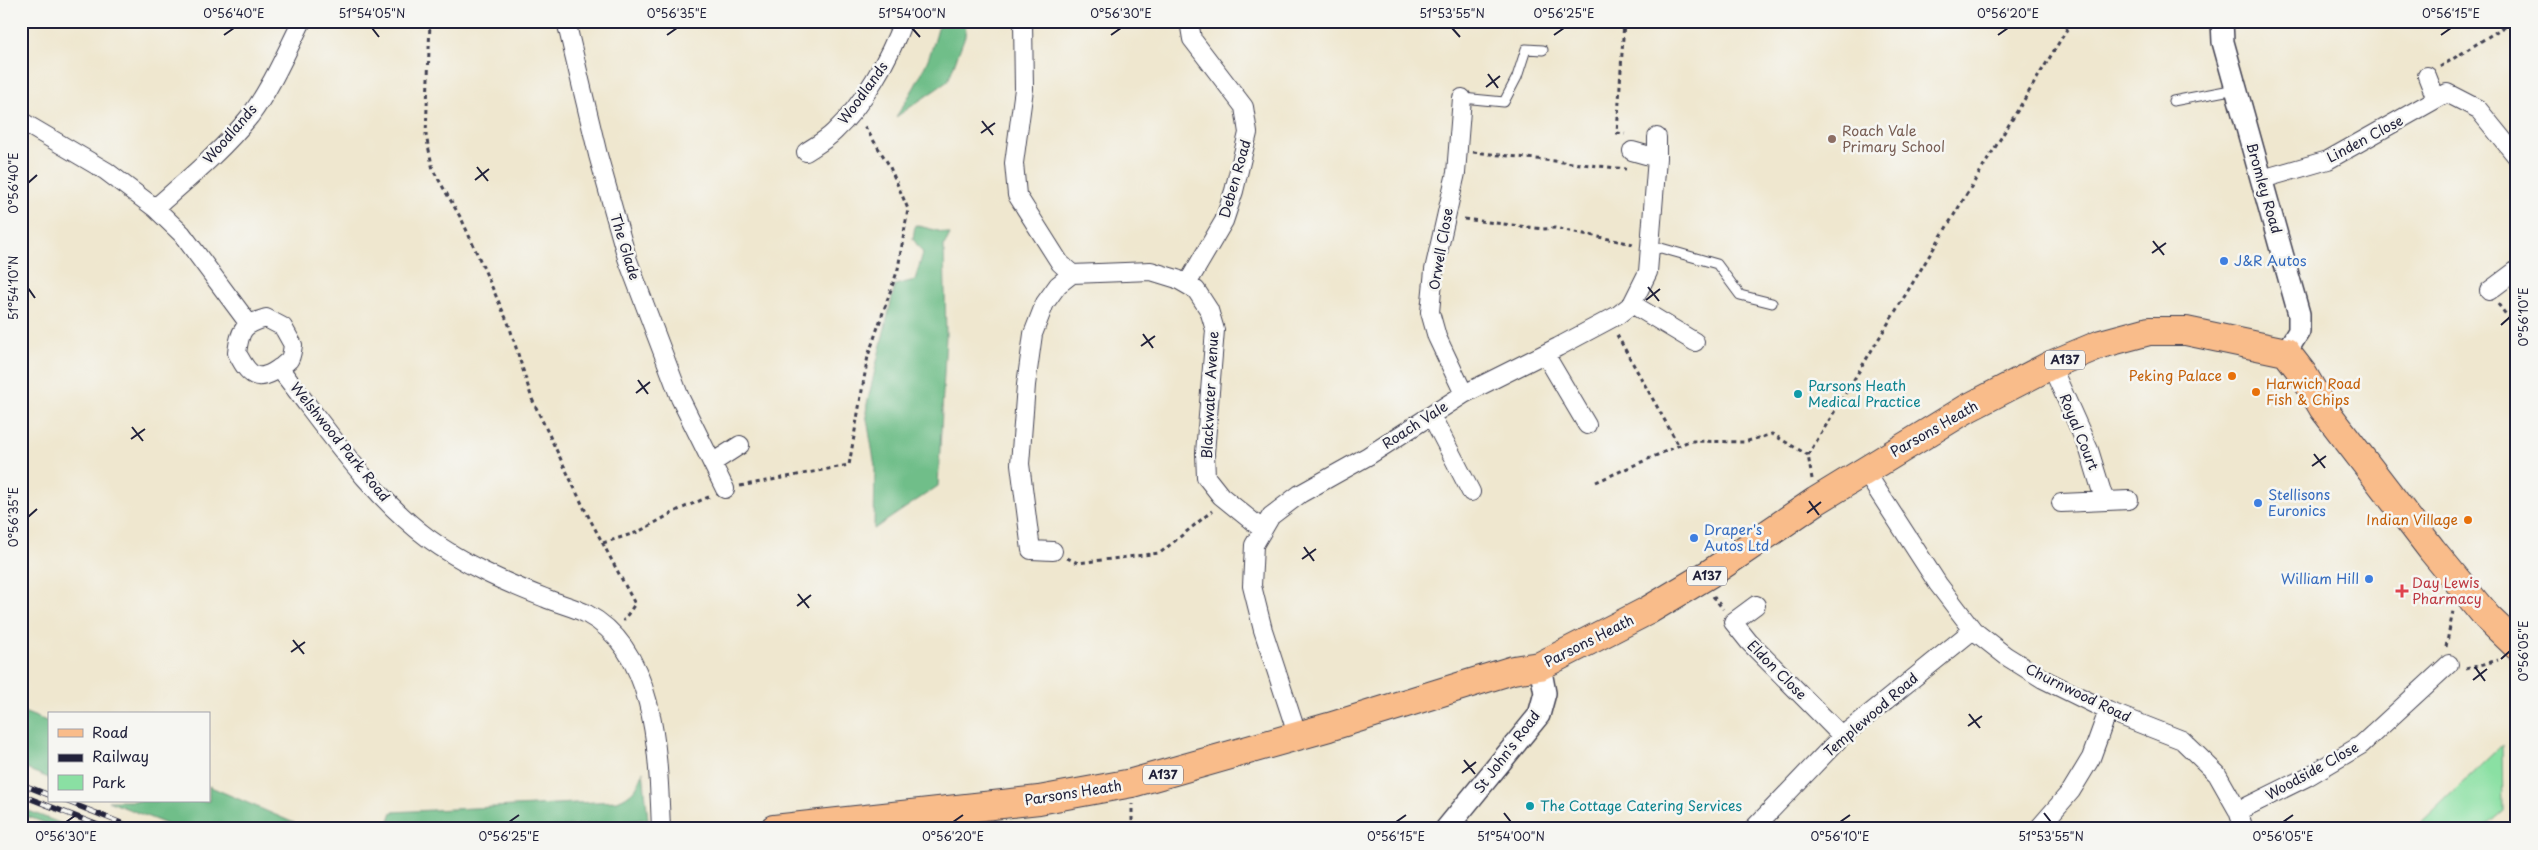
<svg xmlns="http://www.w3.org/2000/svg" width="2538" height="850" font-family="'Playpen Sans',sans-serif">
<rect width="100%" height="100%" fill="#f6f6f2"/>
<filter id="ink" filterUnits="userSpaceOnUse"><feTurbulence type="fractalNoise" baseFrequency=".02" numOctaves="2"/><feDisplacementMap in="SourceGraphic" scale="10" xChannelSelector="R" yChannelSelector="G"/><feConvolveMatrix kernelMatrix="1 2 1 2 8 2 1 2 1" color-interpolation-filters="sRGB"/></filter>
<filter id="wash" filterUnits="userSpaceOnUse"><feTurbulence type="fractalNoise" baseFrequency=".0096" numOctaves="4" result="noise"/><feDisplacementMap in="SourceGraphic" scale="20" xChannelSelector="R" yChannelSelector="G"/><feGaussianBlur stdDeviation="1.12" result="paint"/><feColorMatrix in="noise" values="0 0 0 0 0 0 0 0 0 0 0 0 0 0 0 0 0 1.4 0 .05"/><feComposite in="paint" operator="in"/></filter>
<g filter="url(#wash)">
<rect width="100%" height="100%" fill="#efe7cf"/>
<path fill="#8ae0a3" stroke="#56816f" d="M2502,745L2503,811L2482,829H2414Z"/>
<path fill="#6fbe89" stroke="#487062" d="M940,21H966L965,36L948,81L896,117C918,82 930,62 940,21Z
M915,225L950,234L944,246L946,336L938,486L874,529L875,466L866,413L867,404L895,285L915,280L923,253L913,239Z
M21,711L49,722V778L21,767Z
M643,771L648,819L534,829H386L392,812L617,801C631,796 640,786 643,771Z
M209,786L220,791L308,829H179L108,801H209Z
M21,808L75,829H61L21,814Z"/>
</g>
<g filter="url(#ink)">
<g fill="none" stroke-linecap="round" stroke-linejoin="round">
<g stroke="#414051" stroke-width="11">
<path id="service" d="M1462,98L1504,102L1517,77L1526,49L1543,50
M2173,101L2236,89
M1649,251L1661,248L1717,264L1740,295L1772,303"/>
</g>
<g stroke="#414051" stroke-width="20">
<path id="minor" d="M566,21L598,155L627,258L680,398L725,489
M1023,21L1024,89L1014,163L1017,195L1060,263L1072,274
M2427,76L2436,99
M1462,98L1456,173L1434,270L1430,312L1437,337L1464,394
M21,121L106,171L155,208L182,234L249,324
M806,152C815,146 826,140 834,132C863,105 890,57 903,21
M1657,158V137
M2262,179L2328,160L2447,93L2478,109L2517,157
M155,208C188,179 223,150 250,116C271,88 286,53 302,21
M1187,284L1224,221L1234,191L1248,133L1244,107L1192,39L1189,21
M2489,291L2517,270
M1632,304L1695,342
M266,318L283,327L293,345C292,350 292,356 289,360C281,368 265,380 254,375C246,371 241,360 237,353C240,329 243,325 266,318Z
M1545,354L1587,425
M2051,365L2089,450L2104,499
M279,368C325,426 368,493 428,538C463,564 504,582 545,598C559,604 574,607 587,614C658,652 658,758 661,829
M1431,415L1471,492
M712,463L740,445
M1865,471L1938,584L1973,630L2006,656L2043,679L2108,711L2182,740L2217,774L2238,811L2244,829
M2061,503L2129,500
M1053,551L1031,550L1020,464L1026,385L1033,334L1045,303L1058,285L1072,274L1151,271L1177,279L1196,290L1209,310L1215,330L1205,453L1206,477L1221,496L1263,530
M1756,605L1733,622L1749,642L1842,736
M1297,734L1263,630L1252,586L1254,545L1271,516L1300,494L1368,456L1464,394L1558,347L1618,315L1632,304L1648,272L1657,158L1632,151
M2238,811L2307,777L2361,745L2449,664
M1753,829L1842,736L1973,630
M2038,829L2071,791L2091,758L2108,711"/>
</g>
<g stroke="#414051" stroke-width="24">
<path id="tertiary" d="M2222,21L2223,42L2299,314V331L2286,352
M1446,829L1539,715L1545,693L1540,666"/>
</g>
<g stroke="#414051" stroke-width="30">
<path id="primary" d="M774,829L1039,800L1132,783L1329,727L1513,670L1540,666L1647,611L1709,574L1816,501L1968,408L2051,365L2101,344L2149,331H2186L2286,352L2303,374L2323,408L2432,550L2487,617L2517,646"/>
</g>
<path stroke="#414051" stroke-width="3" stroke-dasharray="4 4" stroke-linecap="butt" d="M430,21L426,135L433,170L462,220L509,325L532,399L584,508L635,604L623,621
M1624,21L1617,133L1625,134
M2502,28L2513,21
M2440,67L2502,28L2498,21
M1473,152L1626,169
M1464,219L1543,229L1555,228L1633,244
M2498,304L2517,329
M1617,335L1679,446
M1812,479L1808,455L2072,21
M1596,482L1689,441L1744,442L1772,434L1808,455
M740,486L849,465L868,356L898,269L908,209L889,165L863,124
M603,543L638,532L678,510L711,496
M1067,558L1078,563L1160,553L1212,511
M1713,596L1723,609
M2446,647L2453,611
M2466,669L2498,660
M1132,829V804"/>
<use href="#service" stroke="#fff" stroke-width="9"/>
<use href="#minor" stroke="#fff" stroke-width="18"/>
<use href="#tertiary" stroke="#fff" stroke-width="21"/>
<use href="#primary" stroke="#f9bc8a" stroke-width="28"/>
<g stroke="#22223b" stroke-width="5.5">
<path id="rail" d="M21,784L49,795
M21,795L108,829
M66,801L136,829"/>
</g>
<use href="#rail" stroke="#f6f6f2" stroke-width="4" stroke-dasharray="11" stroke-linecap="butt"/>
</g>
</g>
<path fill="none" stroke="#22223b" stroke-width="2" d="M372,28L379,37M912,28L920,37M1452,28L1460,37M224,35L234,28M667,35L677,28M1111,35L1121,28M1554,35L1564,28M1998,35L2008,28M2441,35L2451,28M1488,74L1498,88M1486,87L1500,76M982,121L993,135M981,133L995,123M477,167L488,181M475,180L489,169M28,183L37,175M2153,241L2164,255M2152,253L2166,243M1648,287L1659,301M28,288L35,298M1646,300L1660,289M2501,325L2510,317M1143,334L1153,348M1141,346L1155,336M638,380L648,394M636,393L650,382M132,427L143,441M131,439L145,429M2314,454L2325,468M2312,466L2326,456M1809,501L1819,515M1807,513L1821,502M28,517L37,509M1304,547L1314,561M1302,559L1316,549M798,594L809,608M797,606L811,595M293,640L304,654M291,652L305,642M2501,659L2510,651M2475,667L2485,681M2473,680L2487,669M1969,714L1980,728M1968,726L1982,716M1464,760L1475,774M1462,773L1476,762M1504,813L1511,822M2044,813L2051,822M66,822L76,815M509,822L519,815M953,822L963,815M1396,822L1406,815M1840,822L1850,815M2283,822L2293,815"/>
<circle fill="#8d6e63" stroke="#f6f6f2" stroke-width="2" cx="1832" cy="139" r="5"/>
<g fill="#3f7fe0" stroke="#f6f6f2" stroke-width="2">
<circle cx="2224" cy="261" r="5"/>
<circle cx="2258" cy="503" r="5"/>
<circle cx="1694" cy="538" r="5"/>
<circle cx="2369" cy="579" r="5"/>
</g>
<g fill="#e8710a" stroke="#f6f6f2" stroke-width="2">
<circle cx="2232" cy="376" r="5"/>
<circle cx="2256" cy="392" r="5"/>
<circle cx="2468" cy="520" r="5"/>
</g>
<g fill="#0f9aa8" stroke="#f6f6f2" stroke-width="2">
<circle cx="1798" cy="394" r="5"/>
<circle cx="1530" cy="806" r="5"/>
</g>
<path fill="#e0444e" stroke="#f6f6f2" stroke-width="2" d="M2399.5 583.5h5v5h5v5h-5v5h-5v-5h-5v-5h5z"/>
<g text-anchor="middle" stroke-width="5" stroke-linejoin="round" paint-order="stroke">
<g fill="#f6f6f2" stroke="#626272" stroke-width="1">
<rect x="2045" y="350.5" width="40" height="19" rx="4"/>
<rect x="1687" y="566.5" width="40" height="19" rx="4"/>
<rect x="1143" y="765.5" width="40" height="19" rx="4"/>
</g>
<g font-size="12" font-weight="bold" fill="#22223b">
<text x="2065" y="364">A137</text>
<text x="1707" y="580">A137</text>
<text x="1163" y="779">A137</text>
</g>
<g font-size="14" fill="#22223b" stroke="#f6f6f2">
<text transform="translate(863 93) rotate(-54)" y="5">Woodlands</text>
<text transform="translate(230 134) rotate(-49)" y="5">Woodlands</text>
<text transform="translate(2365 139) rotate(-28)" y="5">Linden Close</text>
<text transform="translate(1235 179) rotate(-74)" y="5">Deben Road</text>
<text transform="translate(2264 188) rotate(74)" y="5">Bromley Road</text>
<text transform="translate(625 247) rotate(73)" y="5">The Glade</text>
<text transform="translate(1441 249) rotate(-80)" y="5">Orwell Close</text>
<text transform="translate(1210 395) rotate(-87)" y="5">Blackwater Avenue</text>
<text transform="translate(1415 425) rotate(-33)" y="5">Roach Vale</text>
<text transform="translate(1934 429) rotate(-30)" y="5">Parsons Heath</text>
<text transform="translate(2079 432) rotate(68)" y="5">Royal Court</text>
<text transform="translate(340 442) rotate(51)" y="5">Welshwood Park Road</text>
<text transform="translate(1589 641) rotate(-27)" y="5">Parsons Heath</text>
<text transform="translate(1777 670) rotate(45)" y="5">Eldon Close</text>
<text transform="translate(2078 693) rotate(26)" y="5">Churnwood Road</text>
<text transform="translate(1871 715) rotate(-41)" y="5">Templewood Road</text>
<text transform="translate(1507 752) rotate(-53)" y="5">St John's Road</text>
<text transform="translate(2312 771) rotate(-29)" y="5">Woodside Close</text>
<text transform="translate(1073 793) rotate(-9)" y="5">Parsons Heath</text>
</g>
<g font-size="14" fill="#785e54" stroke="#f6f6f2" text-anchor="start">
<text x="1842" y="136">Roach Vale<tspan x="1842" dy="16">Primary School</tspan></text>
</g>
<g font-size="14" fill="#366cbe" stroke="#f6f6f2" text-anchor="start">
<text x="2234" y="266">J&amp;R Autos</text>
<text x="2268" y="500">Stellisons<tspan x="2268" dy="16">Euronics</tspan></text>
<text x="1704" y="535">Draper's<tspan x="1704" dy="16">Autos Ltd</tspan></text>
<text x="2359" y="584" text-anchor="end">William Hill</text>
</g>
<g font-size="14" fill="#c56008" stroke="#f6f6f2" text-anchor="end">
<text x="2222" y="381">Peking Palace</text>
<text x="2266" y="389" text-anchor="start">Harwich Road<tspan x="2266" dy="16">Fish &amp; Chips</tspan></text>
<text x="2458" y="525">Indian Village</text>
</g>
<g font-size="14" fill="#0d838f" stroke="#f6f6f2" text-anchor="start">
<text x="1808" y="391">Parsons Heath<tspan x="1808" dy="16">Medical Practice</tspan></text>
<text x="1540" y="811">The Cottage Catering Services</text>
</g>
<g font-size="14" fill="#be3a42" stroke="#f6f6f2" text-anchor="start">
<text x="2412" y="588">Day Lewis<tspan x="2412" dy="16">Pharmacy</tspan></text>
</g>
</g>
<rect width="2538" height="850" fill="none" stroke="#f6f6f2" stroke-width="55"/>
<rect x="48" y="712" width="162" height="90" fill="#f6f6f2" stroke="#a1a1a9"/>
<rect x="58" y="729" width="25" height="8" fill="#f9bc8a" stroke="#a1a1a9"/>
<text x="92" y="738" font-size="15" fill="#22223b">Road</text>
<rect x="58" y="754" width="25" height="8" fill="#22223b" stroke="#a1a1a9"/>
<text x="92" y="762" font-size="15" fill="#22223b">Railway</text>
<rect x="58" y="775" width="25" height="15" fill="#8ae0a3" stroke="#a1a1a9"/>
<text x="92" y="788" font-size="15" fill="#22223b">Park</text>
<rect x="28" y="28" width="2482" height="794" fill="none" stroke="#22223b" stroke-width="2"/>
<g font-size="12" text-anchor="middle" fill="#22223b">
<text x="234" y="18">0°56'40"E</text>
<text x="372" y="18">51°54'05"N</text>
<text x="677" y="18">0°56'35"E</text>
<text x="912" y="18">51°54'00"N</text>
<text x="1121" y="18">0°56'30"E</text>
<text x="1452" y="18">51°53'55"N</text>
<text x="1564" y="18">0°56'25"E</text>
<text x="2008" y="18">0°56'20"E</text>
<text x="2451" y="18">0°56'15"E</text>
<text transform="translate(14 183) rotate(-90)" y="4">0°56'40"E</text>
<text transform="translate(14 288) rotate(-90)" y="4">51°54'10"N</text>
<text transform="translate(2524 317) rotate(-90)" y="4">0°56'10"E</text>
<text transform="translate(14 517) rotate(-90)" y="4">0°56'35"E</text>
<text transform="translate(2524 651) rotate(-90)" y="4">0°56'05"E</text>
<text x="66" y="841">0°56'30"E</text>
<text x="509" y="841">0°56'25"E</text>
<text x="953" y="841">0°56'20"E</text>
<text x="1396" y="841">0°56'15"E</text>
<text x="1511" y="841">51°54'00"N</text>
<text x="1840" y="841">0°56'10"E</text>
<text x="2051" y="841">51°53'55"N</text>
<text x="2283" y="841">0°56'05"E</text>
</g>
</svg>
